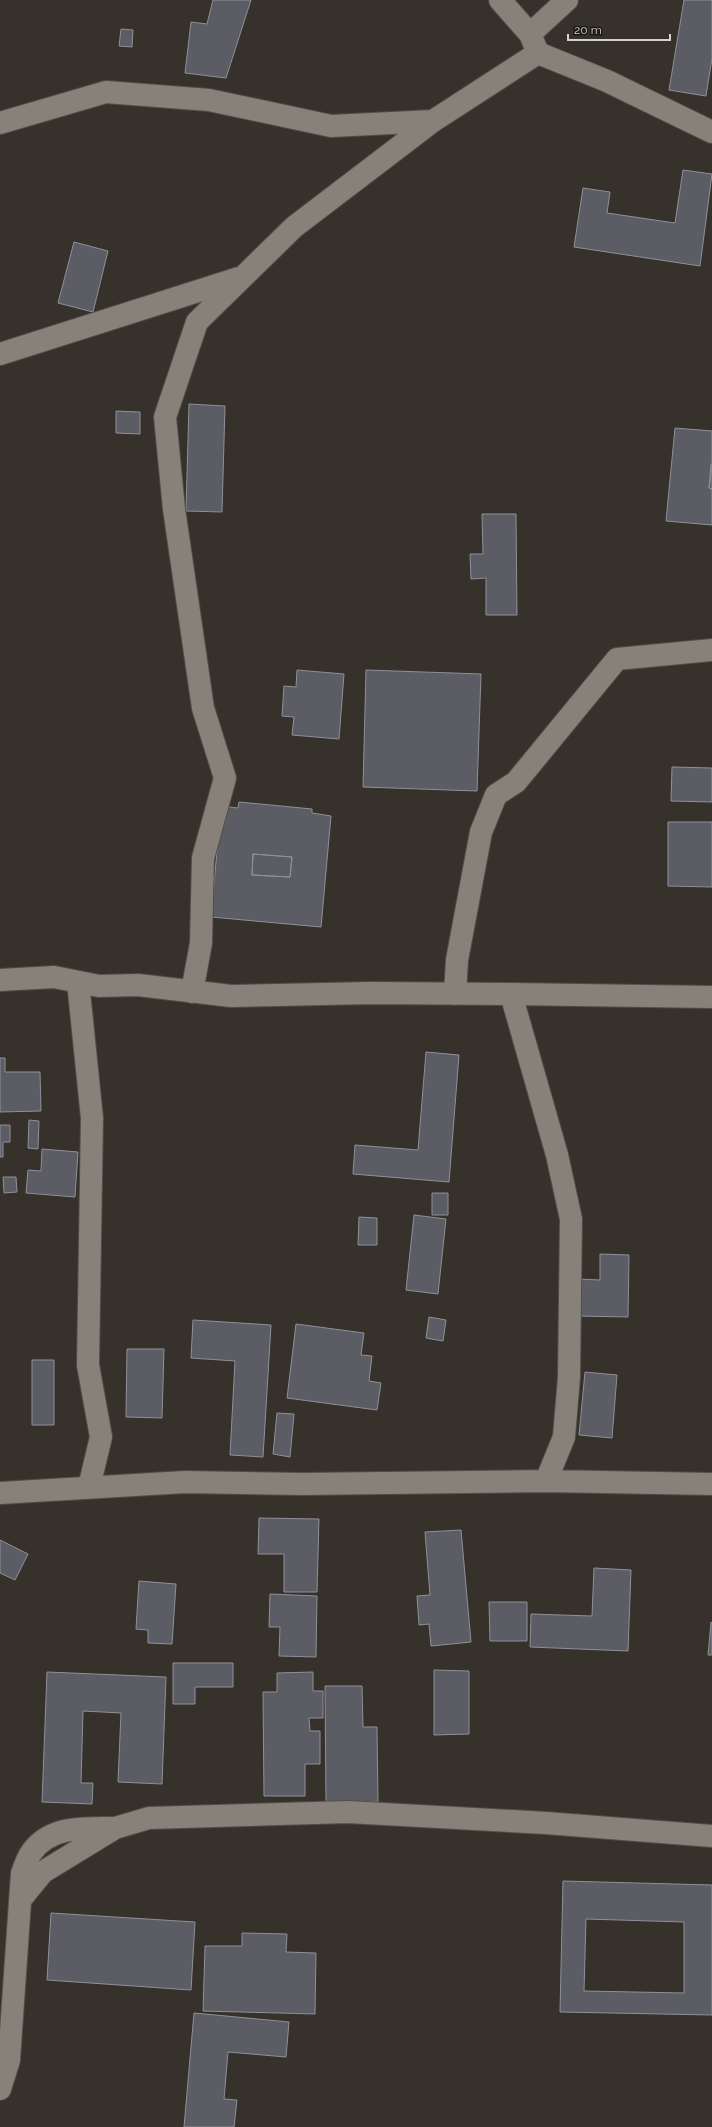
<svg xmlns="http://www.w3.org/2000/svg" width="712" height="2127" font-family="Raleway,sans-serif">
<rect width="100%" height="100%" fill="#36322b"/>
<path fill="#5b5c64" stroke="#8f9099" fill-rule="evenodd" d="M213,0H251L226,78L185,73L191,22L207,24Z
M684,0H712V58L706,96L669,90Z
M121,29L133,30L132,47L119,46Z
M683,170L712,174L700,266L574,247L583,188L610,192L607,213L675,223Z
M74,242L108,251L93,312L58,303Z
M189,404L225,406L222,512L186,511Z
M116,411L140,412V434L116,433Z
M675,428L712,431V464L709,488L712,489V525L666,521Z
M711,464H712V489L709,488Z
M482,514H516L517,615H486V578L471,579L470,554H483Z
M297,670L344,674L339,739L292,735L294,717L282,716L284,686L296,687Z
M366,670L481,674L477,791L363,787Z
M672,767L712,768V802L671,801Z
M239,802L312,809V813L331,816L321,927L211,917L221,806L238,808ZM253,854L292,857L290,877L252,875Z
M668,822H712V887L668,886Z
M253,854L292,857L290,877L252,875Z
M426,1052L459,1055L449,1182L353,1174L355,1145L418,1150Z
M0,1058H5V1072H40L41,1111L0,1112Z
M29,1120L39,1121L38,1149L28,1148Z
M0,1125H10V1142H3V1157H0Z
M42,1149L78,1152L75,1197L26,1193L28,1170L41,1171Z
M3,1177H16L17,1192L4,1193Z
M432,1193H448V1215H432Z
M414,1215L446,1219L438,1294L406,1290Z
M359,1217L377,1218V1245H358Z
M600,1254L629,1255L628,1317L578,1316V1279L600,1280Z
M429,1317L446,1320L443,1341L426,1338Z
M193,1320L271,1325L263,1457L230,1455L235,1361L191,1358Z
M296,1324L364,1333L361,1355L372,1356L369,1381L381,1383L377,1410L287,1398Z
M127,1349H164L162,1418L126,1417Z
M32,1360H54V1425H32Z
M585,1372L617,1375L612,1438L579,1435Z
M277,1413L294,1414L290,1457L273,1454Z
M259,1518L319,1519L317,1592H284V1554H258Z
M461,1530L471,1642L431,1646L429,1624L419,1625L417,1596L430,1595L425,1532Z
M0,1540L28,1554L15,1580L0,1573Z
M594,1568L631,1570L628,1651L530,1647L531,1614L592,1616Z
M139,1581L176,1584L172,1644L148,1643V1630L136,1629Z
M270,1594L317,1596L316,1657L279,1656L280,1627H269Z
M489,1602H527V1641H490Z
M711,1622L712,1623V1655H708Z
M173,1663H233V1687H195V1704H173Z
M434,1670L469,1671V1734L434,1735Z
M47,1672L166,1677L162,1784L118,1782L121,1713L83,1711L81,1783H93L92,1804L42,1802Z
M313,1672V1691H323V1718H309L310,1731H320V1764H305V1796H264L263,1692H277V1673Z
M325,1686H362L363,1727H377L378,1802L326,1803Z
M563,1881L712,1885V2015L560,2012ZM586,1919L684,1922V1993L584,1991Z
M51,1913L195,1922L191,1990L47,1980Z
M242,1933L287,1934L286,1952L316,1953L315,2014L203,2011L205,1946H242Z
M194,2013L289,2022L286,2057L228,2052L224,2099L237,2100L234,2127H184Z"/>
<g fill="none" stroke-linecap="round" stroke-linejoin="round">
<g stroke="#514d47" stroke-width="24">
<path id="street" d="M500,0L530,34L538,53L607,81L712,132
M530,34L567,0
M0,123L106,92L209,100L331,126L433,121L538,53
M0,354L239,278
M0,980L54,977L99,986L138,985L231,996L370,993L511,994
M78,982L92,1118L88,1365L101,1437L89,1487
M192,992L201,943L203,858L225,778L203,708L174,509L165,417L197,322L294,227L433,121
M455,994L457,960L481,832L496,795L516,782L617,659L712,650
M546,1481L564,1437L569,1377L571,1219L557,1155L511,994L712,997
M0,1493L185,1482L302,1484L546,1481L712,1484
M20,1900L43,1872L115,1828L149,1818L348,1812L546,1823L712,1836
M0,2089L9,2060L22,1873C25,1866 27,1858 31,1853C50,1825 86,1828 115,1828"/>
</g>
<use href="#street" stroke="#87817a" stroke-width="22"/>
</g>
<path d="M568 34v6h102v-6" fill="none" stroke="#d5d2ce" stroke-width="2"/>
<text x="574" y="34" font-size="12" fill="#d5d2ce" stroke="#1c1a17" stroke-width="3" paint-order="stroke">20 m</text>
</svg>
